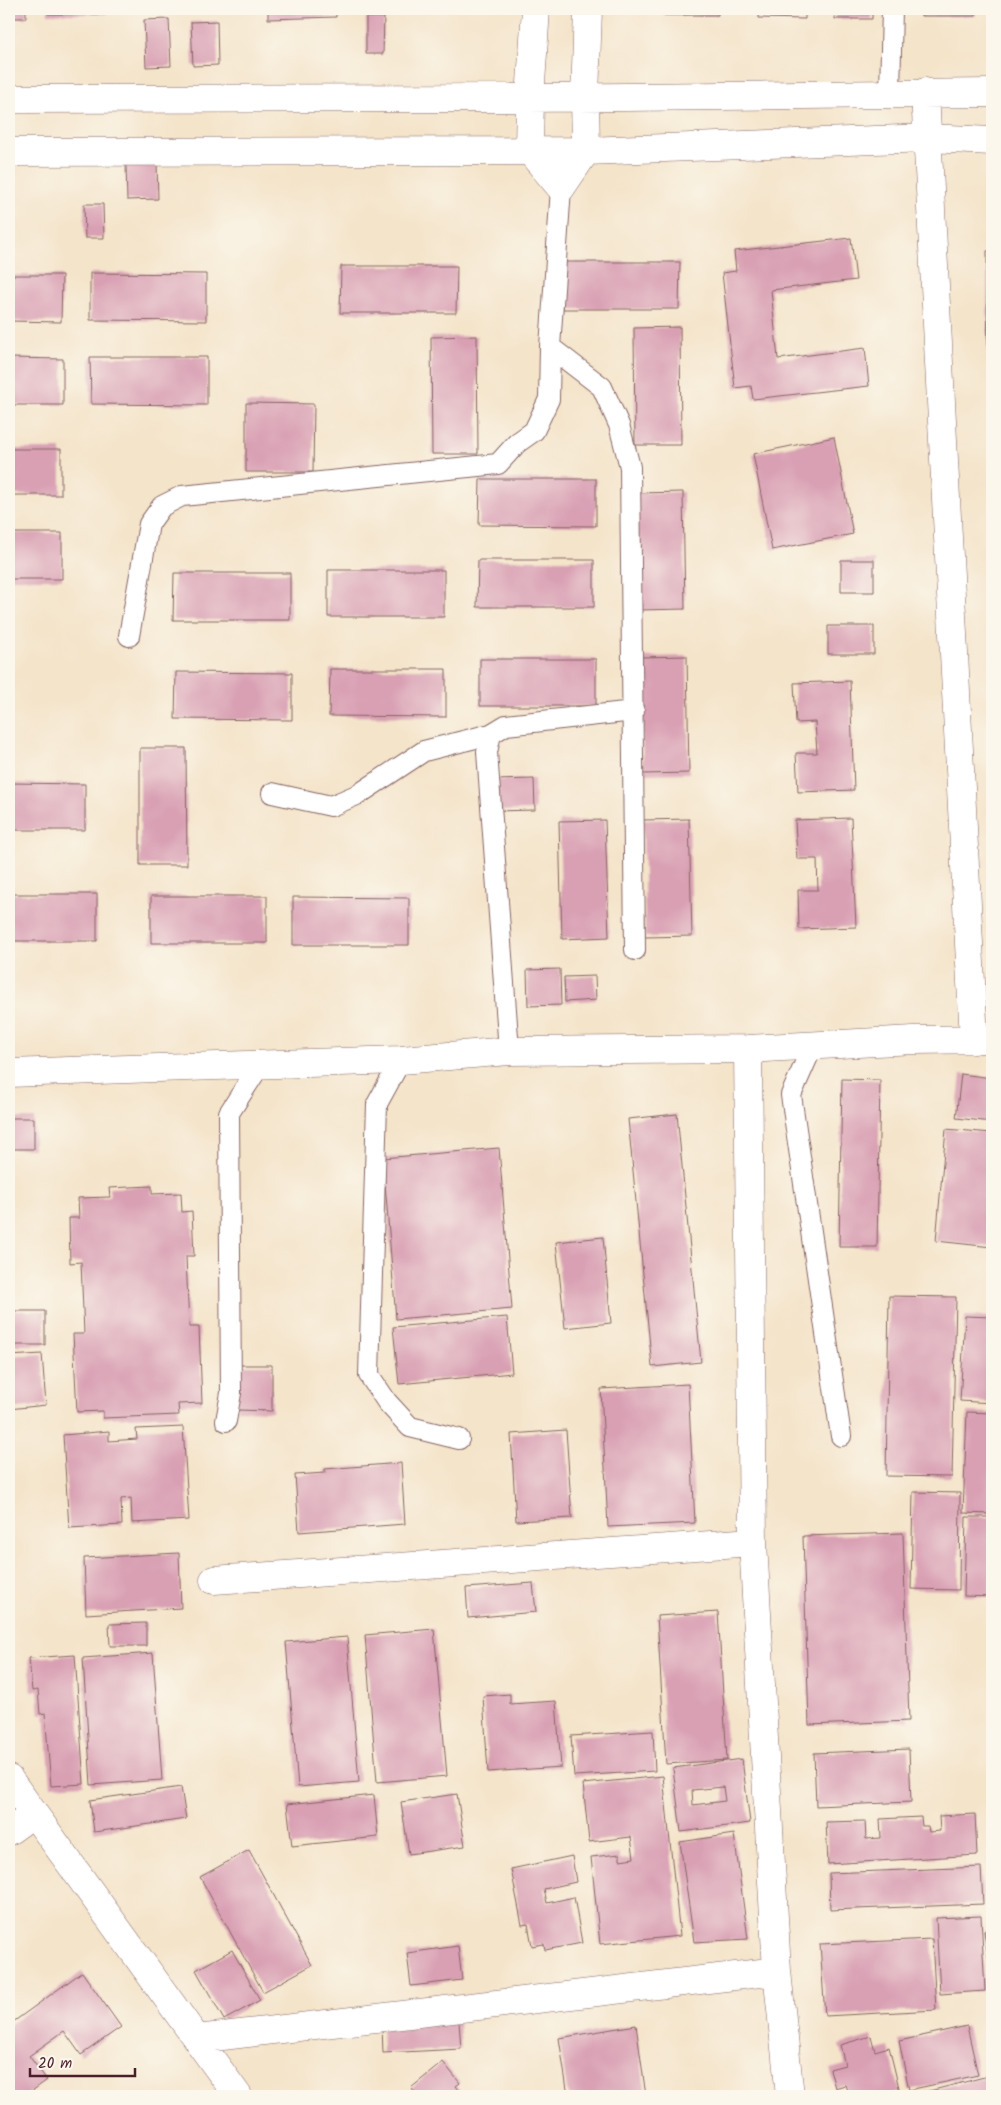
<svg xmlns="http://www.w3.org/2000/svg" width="1001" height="2105" font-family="Kalam,sans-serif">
<rect width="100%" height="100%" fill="#fbf7ec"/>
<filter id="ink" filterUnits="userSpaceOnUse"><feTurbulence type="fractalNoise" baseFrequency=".02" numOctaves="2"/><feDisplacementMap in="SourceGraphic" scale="10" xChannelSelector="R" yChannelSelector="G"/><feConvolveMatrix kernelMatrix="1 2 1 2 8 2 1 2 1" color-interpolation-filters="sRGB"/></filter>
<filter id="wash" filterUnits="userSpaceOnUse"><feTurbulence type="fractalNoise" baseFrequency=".0096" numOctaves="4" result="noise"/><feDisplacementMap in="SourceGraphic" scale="20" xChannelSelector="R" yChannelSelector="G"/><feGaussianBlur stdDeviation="1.12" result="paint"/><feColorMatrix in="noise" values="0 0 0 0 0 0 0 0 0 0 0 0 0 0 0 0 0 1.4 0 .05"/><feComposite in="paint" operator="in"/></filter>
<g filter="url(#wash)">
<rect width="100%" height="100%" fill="#f4e4ca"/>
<g id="blocks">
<path fill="#d9a0b4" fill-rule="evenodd" d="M9,9H26V18H9Z
M48,9H107V14H48Z
M268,9H336V17L268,19Z
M664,9H718V15H664Z
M759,9H805V19L759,18Z
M835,9H872V19H835Z
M921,9H976V16H921Z
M366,17H384L383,54H366Z
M169,19L171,66L146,67L144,20Z
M217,21L218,65L193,66L191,22Z
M157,164L158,199L127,200L126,165Z
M84,204H103L104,238H85Z
M851,238L856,280L771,290L778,359L865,348L869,386L753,399L751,386L735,388L722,273L736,271L734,251Z
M992,250V368H988L987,251Z
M564,262H680L679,309H563Z
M341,266H457L456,313H340Z
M90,273L206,274V321L90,320Z
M9,275H62L61,322L9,321Z
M680,327L681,445H635L634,328Z
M477,336L478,454H432L431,337Z
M90,357H207V405L91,404Z
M9,358L63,359V405H9Z
M246,403L314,404L313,472H246Z
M989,416H992V505H991Z
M834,437L853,534L772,550L753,454Z
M9,449H61V495H9Z
M480,479H596V526L479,525Z
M683,492L685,609L638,610L636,493Z
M9,533H62V579H9Z
M478,560H594V607H477Z
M841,560H874V592H841Z
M328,570H444V617H328Z
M174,573H290V620H173Z
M828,626H874V654H828Z
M687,656L689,773L643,774L641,657Z
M480,659H596V706H480Z
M330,669H446V717L329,716Z
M176,672L292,673V720L175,719Z
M850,681L854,790L798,792L796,753H817L815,722L796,723L794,683Z
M140,748H186L187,865H140Z
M534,779L535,810L494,811L493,780Z
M9,783L85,784V830H9Z
M851,818L856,927L799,929L798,890H818L817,859H797L795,820Z
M689,819L692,936L645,937L643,820Z
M605,820L609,937L562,939L559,821Z
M9,894H97V941H9Z
M151,896H267V943H151Z
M293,897L409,898V945H293Z
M560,969L561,1005L528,1006L527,970Z
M595,976L596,1000L565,1002L564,977Z
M961,1074L992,1078V1122L956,1118Z
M842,1079L880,1080L877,1247H839Z
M677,1114L701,1362L652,1367L628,1119Z
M9,1118H34V1149H9Z
M946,1129L992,1133V1247L936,1241Z
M499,1148L512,1309L396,1319L383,1158Z
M152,1186V1194L181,1193L182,1212L192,1211L194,1256H186L189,1327H199L202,1403L178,1404L179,1415L103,1418V1411L77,1412L73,1334H84L81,1262L70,1263L69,1218H79L78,1198L110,1197L109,1188Z
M603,1237L611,1323L565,1328L556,1242Z
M889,1296L956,1297L952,1477L886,1476Z
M9,1311H45V1345H9Z
M965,1316L992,1317V1403L960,1401Z
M507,1317L512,1373L399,1384L393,1327Z
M42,1354L46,1405L9,1409V1356Z
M237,1365H272V1411L237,1410Z
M688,1384L695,1523L608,1527L601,1389Z
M967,1412L992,1413V1514L963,1513Z
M183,1427L189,1520L132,1523L131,1498L121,1499L122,1525L69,1528L63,1435L109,1431V1441L137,1439L136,1429Z
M566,1430L572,1518L516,1521L511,1434Z
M401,1463L405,1524L299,1532L295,1475L325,1473V1469Z
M913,1492L960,1493L959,1590L911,1589Z
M966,1517H992V1597L964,1596Z
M903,1533L909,1721L809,1725L803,1536Z
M179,1553L181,1608L86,1614L84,1558Z
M533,1583L536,1612L468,1618L466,1588Z
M718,1612L727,1760L666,1764L657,1616Z
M146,1623V1646H110L109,1624Z
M434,1629L447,1776L377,1782L365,1635Z
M347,1637L359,1782L298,1787L286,1642Z
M153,1653L162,1780L91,1785L83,1658Z
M75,1655L84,1784L51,1786L45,1713L40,1714L38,1690L32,1691L29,1658Z
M510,1694V1704L556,1701L561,1767L488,1772L483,1696Z
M653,1731L655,1771L574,1776L571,1736Z
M909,1749L911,1802L816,1806L814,1753Z
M742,1759L750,1823L681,1832L673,1768ZM723,1787L725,1801L693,1805L692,1790Z
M663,1776L680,1936L600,1944L591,1857L620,1854V1860L634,1858L631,1837L589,1842L583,1784Z
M181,1787L186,1819L94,1832L90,1800Z
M457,1794L465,1846L409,1854L401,1802Z
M374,1795L378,1837L292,1846L287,1804Z
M975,1814L977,1855L828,1864L826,1822L865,1821L866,1839L881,1838L880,1819L921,1817L922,1826H928L929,1832L940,1831L939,1816Z
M734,1834L748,1939L694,1942L680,1842Z
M249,1850L312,1965L263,1992L200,1877Z
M572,1856L576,1882L544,1889L547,1903L574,1897L582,1943L545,1950L544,1944L532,1946L528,1924L522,1925L511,1869Z
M981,1867L983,1904L830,1910L829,1873Z
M981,1916L985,1991L940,1994L936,1918Z
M992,1929V1976H991L984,1931Z
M932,1939L936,2010L825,2016L820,1944Z
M458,1946L462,1980L411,1986L407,1953Z
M232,1950L260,2000L224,2020L196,1970Z
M82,1972L121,2027L81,2055L64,2031L29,2056L47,2080L25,2096H9V2025Z
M459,2022L461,2049L383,2053L382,2027Z
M636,2025L646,2096H568L559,2038Z
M967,2026L978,2075L909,2090L899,2041Z
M871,2036L875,2051L889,2047L900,2092L885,2096H849L845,2085L835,2088L830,2069L845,2065L840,2045Z
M443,2062L460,2083L456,2086L464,2096H418L411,2088Z
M992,2075V2096H910Z"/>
</g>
</g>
<g filter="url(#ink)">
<use href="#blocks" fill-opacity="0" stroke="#866463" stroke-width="1"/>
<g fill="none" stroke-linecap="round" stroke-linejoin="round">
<g stroke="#866463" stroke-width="22">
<path id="lane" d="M890,92L892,9
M550,347L602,387L619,425L630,467L635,950
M129,636L149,524L162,506L182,496L498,464L517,443L534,431L549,399L550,347L561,188
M272,793L331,806L359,794L424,751L491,734
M813,1045L791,1095L841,1436
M509,1051L487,752L491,734L506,725L634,711
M401,1060L377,1104L369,1375L387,1402L410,1427L459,1439
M226,1421L231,1393L229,1113L260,1065"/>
</g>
<g stroke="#866463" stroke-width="29">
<path id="street" d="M536,9L530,98L529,150L561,188L586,151L585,97L588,9
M925,92L974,1040
M9,99L530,98L992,93
M9,152L586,151L928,138L992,141
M748,1049L753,1542L777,1971L790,2096
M9,1073L401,1060L509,1051L748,1049L914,1040L992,1039
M214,1580L753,1542
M9,1779L238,2096
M9,1831L34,1813
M197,2039L777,1971"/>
</g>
<use href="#lane" stroke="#fff" stroke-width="20"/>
<use href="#street" stroke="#fff" stroke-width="28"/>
</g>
</g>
<rect width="1001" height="2105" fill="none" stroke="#fbf7ec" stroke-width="30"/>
<path d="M30 2068v8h105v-8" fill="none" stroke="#4a1f2b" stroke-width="2.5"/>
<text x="38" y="2068" font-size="15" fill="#4a1f2b" stroke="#fbf7ec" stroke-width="4" paint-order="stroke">20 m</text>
</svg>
